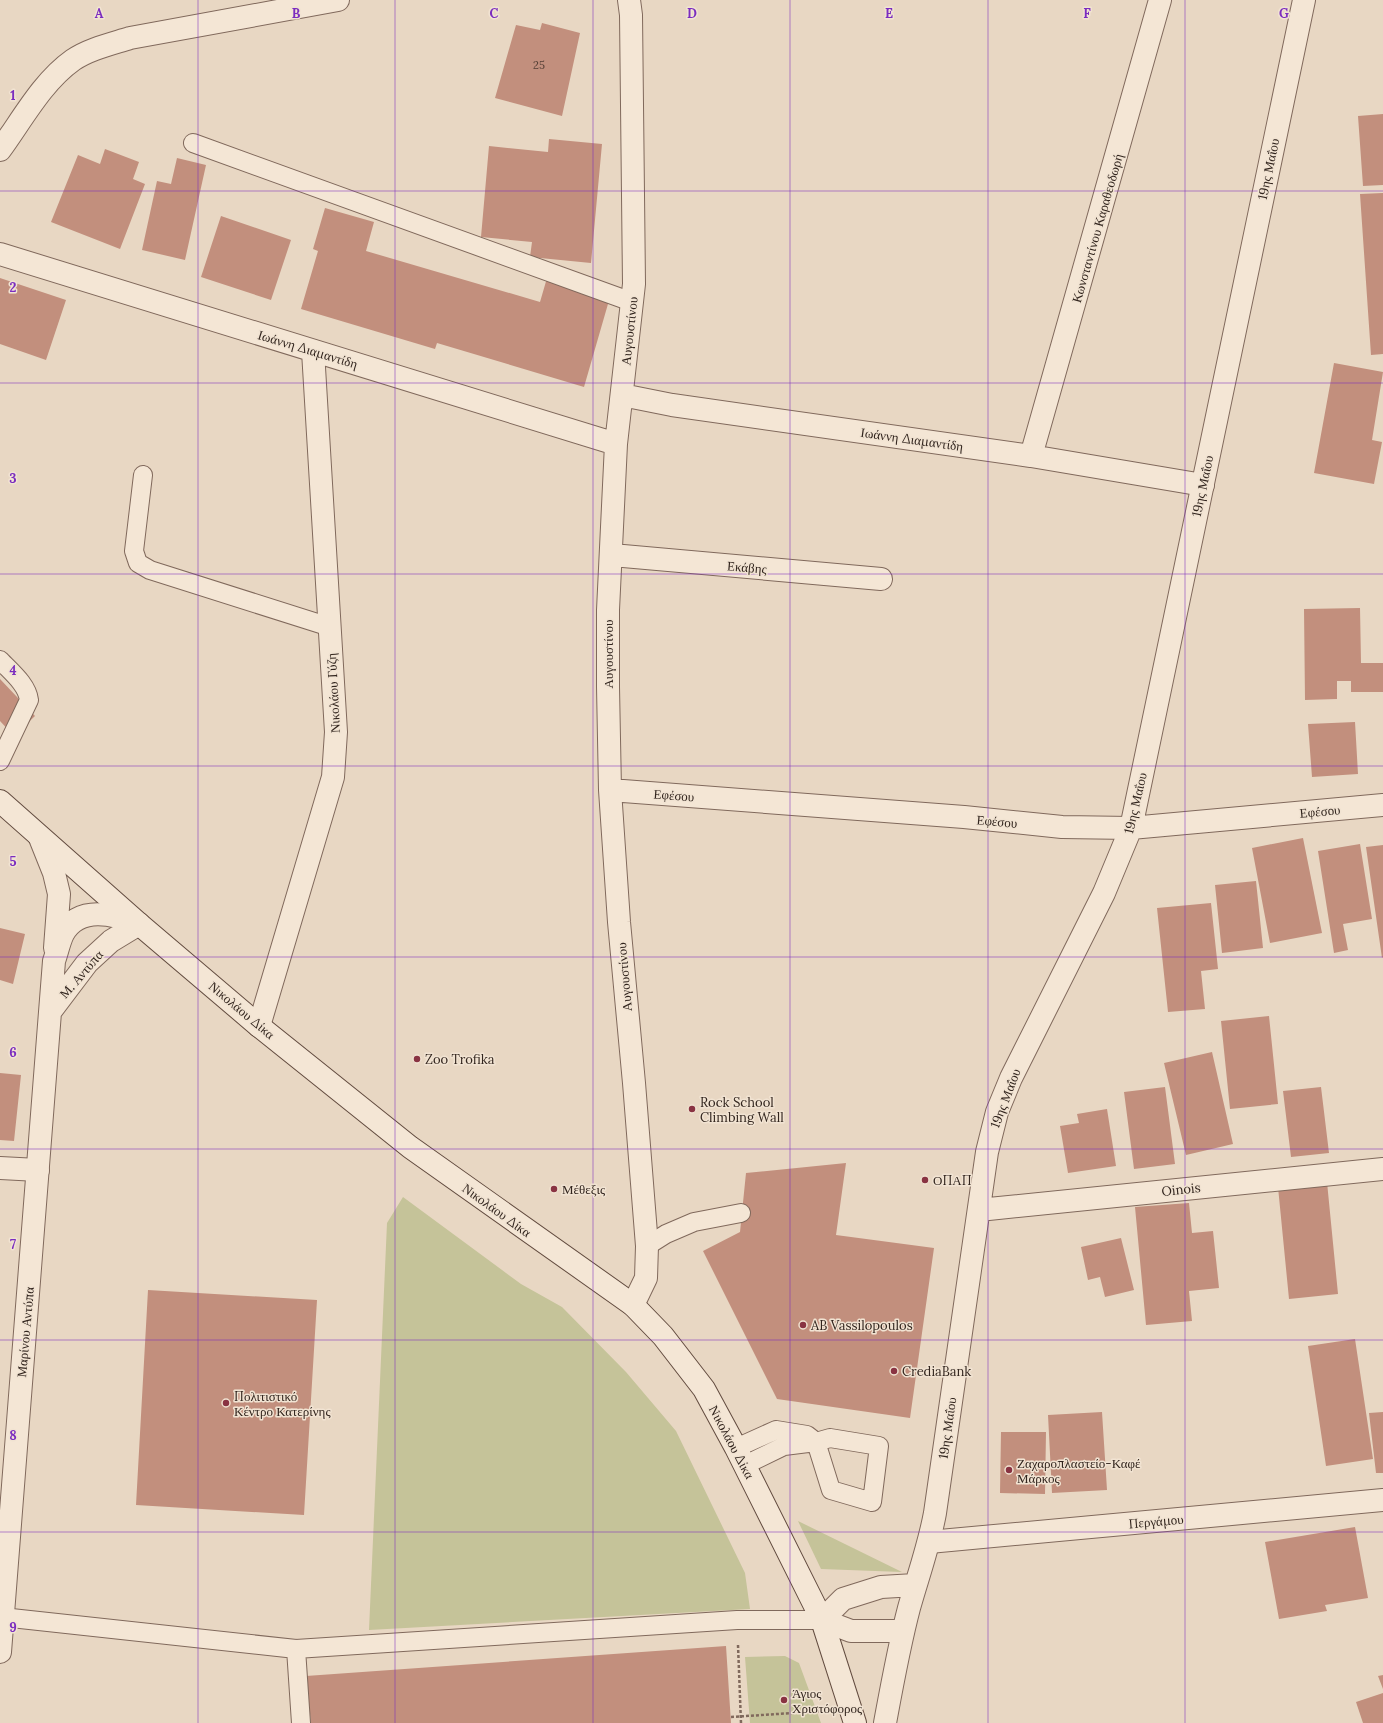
<svg xmlns="http://www.w3.org/2000/svg" width="1383" height="1723" font-family="Lora,serif">
<rect width="100%" height="100%" fill="#e8d7c3"/>
<path fill="#c5c399" d="M403,1197L521,1284L562,1307L626,1372L676,1431L745,1573L750,1609L369,1630L387,1223Z
M798,1521L902,1572L821,1569Z
M785,1656L799,1663L821,1723H750L745,1657Z"/>
<path fill="#c28f7d" d="M542,23L580,33L562,116L495,98L516,25L540,30Z
M1383,114V185L1363,186L1358,116Z
M549,139L602,144L591,263L530,257L532,242L481,237L489,146L548,152Z
M105,149L139,162L133,179L145,184L120,249L51,222L78,155L100,164Z
M177,158L206,165L185,260L142,250L157,181L171,184Z
M1383,193V354L1371,355L1360,194Z
M325,208L374,222L366,251L540,302L547,278L610,297L584,387L437,343L435,349L301,309L318,251L313,249Z
M221,216L291,240L271,300L201,277Z
M0,278L66,300L46,360L0,344Z
M1334,363L1383,372L1372,440L1382,442L1374,484L1314,473Z
M1360,608L1361,663H1383V692H1351V681H1337V699L1305,700L1304,609Z
M0,679L35,716L14,736L0,721Z
M1355,722L1358,774L1312,777L1308,724Z
M1303,838L1322,933L1270,943L1252,848Z
M1360,844L1372,919L1343,924L1348,950L1334,953L1318,851Z
M1383,845V957L1382,958L1366,847Z
M1256,881L1263,948L1222,953L1215,885Z
M1211,903L1218,969L1201,971L1205,1009L1168,1012L1157,908Z
M0,928L25,934L13,984L0,980Z
M1269,1016L1278,1104L1230,1109L1221,1021Z
M1212,1052L1233,1144L1186,1155L1164,1063Z
M0,1073L21,1075L14,1141L0,1140Z
M1165,1087L1175,1164L1134,1169L1124,1092Z
M1321,1087L1329,1153L1291,1157L1283,1091Z
M1107,1109L1116,1166L1068,1173L1060,1126L1079,1123L1077,1114Z
M846,1163L836,1235L934,1248L910,1418L777,1399L703,1251L740,1232L746,1173Z
M1327,1182L1338,1294L1289,1299L1278,1187Z
M1189,1203L1192,1233L1213,1231L1219,1288L1189,1291L1192,1321L1146,1325L1135,1207Z
M1121,1238L1134,1290L1105,1297L1100,1277L1088,1280L1081,1247Z
M148,1290L317,1300L304,1515L136,1505Z
M1355,1339L1373,1459L1326,1466L1308,1346Z
M1102,1412L1107,1490L1052,1493L1048,1415Z
M1383,1412V1473H1376L1369,1413Z
M1001,1432H1046L1045,1494L1000,1493Z
M1355,1527L1368,1598L1325,1605L1327,1611L1279,1619L1265,1542Z
M726,1646L731,1723H311L306,1676Z
M1383,1675V1689L1378,1676Z
M1383,1693V1723H1363L1356,1702Z"/>
<g fill="none" stroke-linecap="round" stroke-linejoin="round">
<g stroke="#80695c" stroke-width="20">
<path id="service" d="M193,143L632,302
M143,475L134,551L138,563L150,570L330,627
M0,660C10,671 27,684 29,700L0,761
M647,1246L666,1234L694,1222L741,1213
M736,1448L776,1430L807,1435L816,1442L830,1438L879,1446L872,1502L831,1490L816,1442L784,1446L745,1465
M2,1617L296,1649L737,1620H822
M296,1649L301,1723"/>
</g>
<g stroke="#80695c" stroke-width="24">
<path id="minor" d="M629,0L631,15L634,284L616,444L608,610V687L610,790L619,922L634,1083L647,1246L646,1278L633,1305
M0,150C22,120 42,82 73,60C89,49 111,44 130,38L338,0
M0,254L616,444
M622,395L672,405L1031,456L1203,485
M1031,456L1160,0
M612,555L881,579
M610,790L964,817L1062,827L1131,828
M259,1026L333,777L336,732L313,351
M0,1168L38,1170
M929,1542L1383,1500"/>
</g>
<g stroke="#80695c" stroke-width="24">
<path id="tertiary" d="M1131,828L1383,805
M40,838L54,873L59,894L55,948
M50,1012L87,963L111,941L139,924
M979,1210L1383,1169
M903,1631H851L822,1620L843,1599L881,1587L915,1585
M0,1652L54,961C57,953 59,942 63,934C79,905 114,914 139,924
M885,1723C892,1685 899,1646 909,1608C918,1576 929,1546 935,1513L987,1152L997,1112L1011,1078L1104,893L1131,828L1304,0"/>
</g>
<g stroke="#624b3f" stroke-width="24">
<path id="secondary" d="M0,801L139,924L259,1026L410,1147L633,1305L663,1336L704,1389L736,1448L822,1620L855,1723"/>
</g>
<path stroke="#80695c" stroke-width="2.5" stroke-dasharray="3 2" stroke-linecap="butt" d="M738,1645L741,1723
M731,1717L824,1711"/>
<use href="#service" stroke="#f4e6d5" stroke-width="18"/>
<use href="#minor" stroke="#f4e6d5" stroke-width="22"/>
<use href="#tertiary" stroke="#f4e6d5" stroke-width="22"/>
<use href="#secondary" stroke="#f4e6d5" stroke-width="22"/>
</g>
<path fill="none" stroke="#7b2cbf" stroke-width="1" stroke-opacity="0.55" d="M198,0V1723M395,0V1723M593,0V1723M790,0V1723M988,0V1723M1185,0V1723M0,191H1383M0,383H1383M0,574H1383M0,766H1383M0,957H1383M0,1149H1383M0,1340H1383M0,1532H1383"/>
<g fill="#893342" stroke="#f1e3d2" stroke-width="1.5">
<circle cx="417" cy="1059" r="4"/>
<circle cx="692" cy="1109" r="4"/>
<circle cx="925" cy="1180" r="4"/>
<circle cx="554" cy="1189" r="4"/>
<circle cx="803" cy="1325" r="4"/>
<circle cx="894" cy="1371" r="4"/>
<circle cx="226" cy="1403" r="4"/>
<circle cx="1009" cy="1470" r="4"/>
<circle cx="784" cy="1700" r="4"/>
</g>
<g text-anchor="middle" stroke-width="3" stroke-linejoin="round" paint-order="stroke">
<g font-size="11" fill="#564036">
<text x="539" y="69">25</text>
</g>
<g font-size="13" fill="#32251e" stroke="#f1e3d2">
<text transform="translate(1268 169) rotate(-78)" y="5">19ης Μαΐου</text>
<text transform="translate(1097 228) rotate(-74)" y="5">Κωνσταντίνου Καραθεοδωρή</text>
<text transform="translate(629 331) rotate(-84)" y="5">Αυγουστίνου</text>
<text transform="translate(308 349) rotate(17)" y="5">Ιωάννη Διαμαντίδη</text>
<text transform="translate(912 439) rotate(8)" y="5">Ιωάννη Διαμαντίδη</text>
<text transform="translate(1202 486) rotate(-78)" y="5">19ης Μαΐου</text>
<text transform="translate(747 567) rotate(5)" y="5">Εκάβης</text>
<text transform="translate(608 654) rotate(-90)" y="5">Αυγουστίνου</text>
<text transform="translate(333 693) rotate(-93)" y="5">Νικολάου Γύζη</text>
<text transform="translate(674 795) rotate(4)" y="5">Εφέσου</text>
<text transform="translate(1135 803) rotate(-77)" y="5">19ης Μαΐου</text>
<text transform="translate(1320 811) rotate(-5)" y="5">Εφέσου</text>
<text transform="translate(997 821) rotate(5)" y="5">Εφέσου</text>
<text transform="translate(81 974) rotate(-49)" y="5">Μ. Αντύπα</text>
<text transform="translate(624 977) rotate(-95)" y="5">Αυγουστίνου</text>
<text transform="translate(242 1010) rotate(40)" y="5">Νικολάου Δίκα</text>
<text transform="translate(1005 1098) rotate(-69)" y="5">19ης Μαΐου</text>
<text transform="translate(1181 1189) rotate(-6)" y="5">Oinois</text>
<text transform="translate(497 1210) rotate(36)" y="5">Νικολάου Δίκα</text>
<text transform="translate(25 1332) rotate(-85)" y="5">Μαρίνου Αντύπα</text>
<text transform="translate(947 1428) rotate(-82)" y="5">19ης Μαΐου</text>
<text transform="translate(732 1442) rotate(62)" y="5">Νικολάου Δίκα</text>
<text transform="translate(1156 1521) rotate(-5)" y="5">Περγάμου</text>
</g>
<g font-size="13" fill="#32251e" stroke="#f1e3d2" text-anchor="start">
<text x="425" y="1064">Zoo Trofika</text>
<text x="700" y="1107">Rock School<tspan x="700" dy="15">Climbing Wall</tspan></text>
<text x="933" y="1185">ΟΠΑΠ</text>
<text x="562" y="1194">Μέθεξις</text>
<text x="811" y="1330">AB Vassilopoulos</text>
<text x="902" y="1376">CrediaBank</text>
<text x="234" y="1401">Πολιτιστικό<tspan x="234" dy="15">Κέντρο Κατερίνης</tspan></text>
<text x="1017" y="1468">Ζαχαροπλαστείο-Καφέ<tspan x="1017" dy="15">Μάρκος</tspan></text>
<text x="792" y="1698">Άγιος<tspan x="792" dy="15">Χριστόφορος</tspan></text>
</g>
</g>
<g font-size="13" text-anchor="middle" font-weight="bold" fill="#7b2cbf" stroke="#f1e3d2" stroke-width="3" stroke-linejoin="round" paint-order="stroke">
<text x="99" y="18">A</text>
<text x="296" y="18">B</text>
<text x="494" y="18">C</text>
<text x="692" y="18">D</text>
<text x="889" y="18">E</text>
<text x="1087" y="18">F</text>
<text x="1284" y="18">G</text>
<text x="13" y="100">1</text>
<text x="13" y="292">2</text>
<text x="13" y="483">3</text>
<text x="13" y="675">4</text>
<text x="13" y="866">5</text>
<text x="13" y="1057">6</text>
<text x="13" y="1249">7</text>
<text x="13" y="1440">8</text>
<text x="13" y="1632">9</text>
</g>
</svg>
